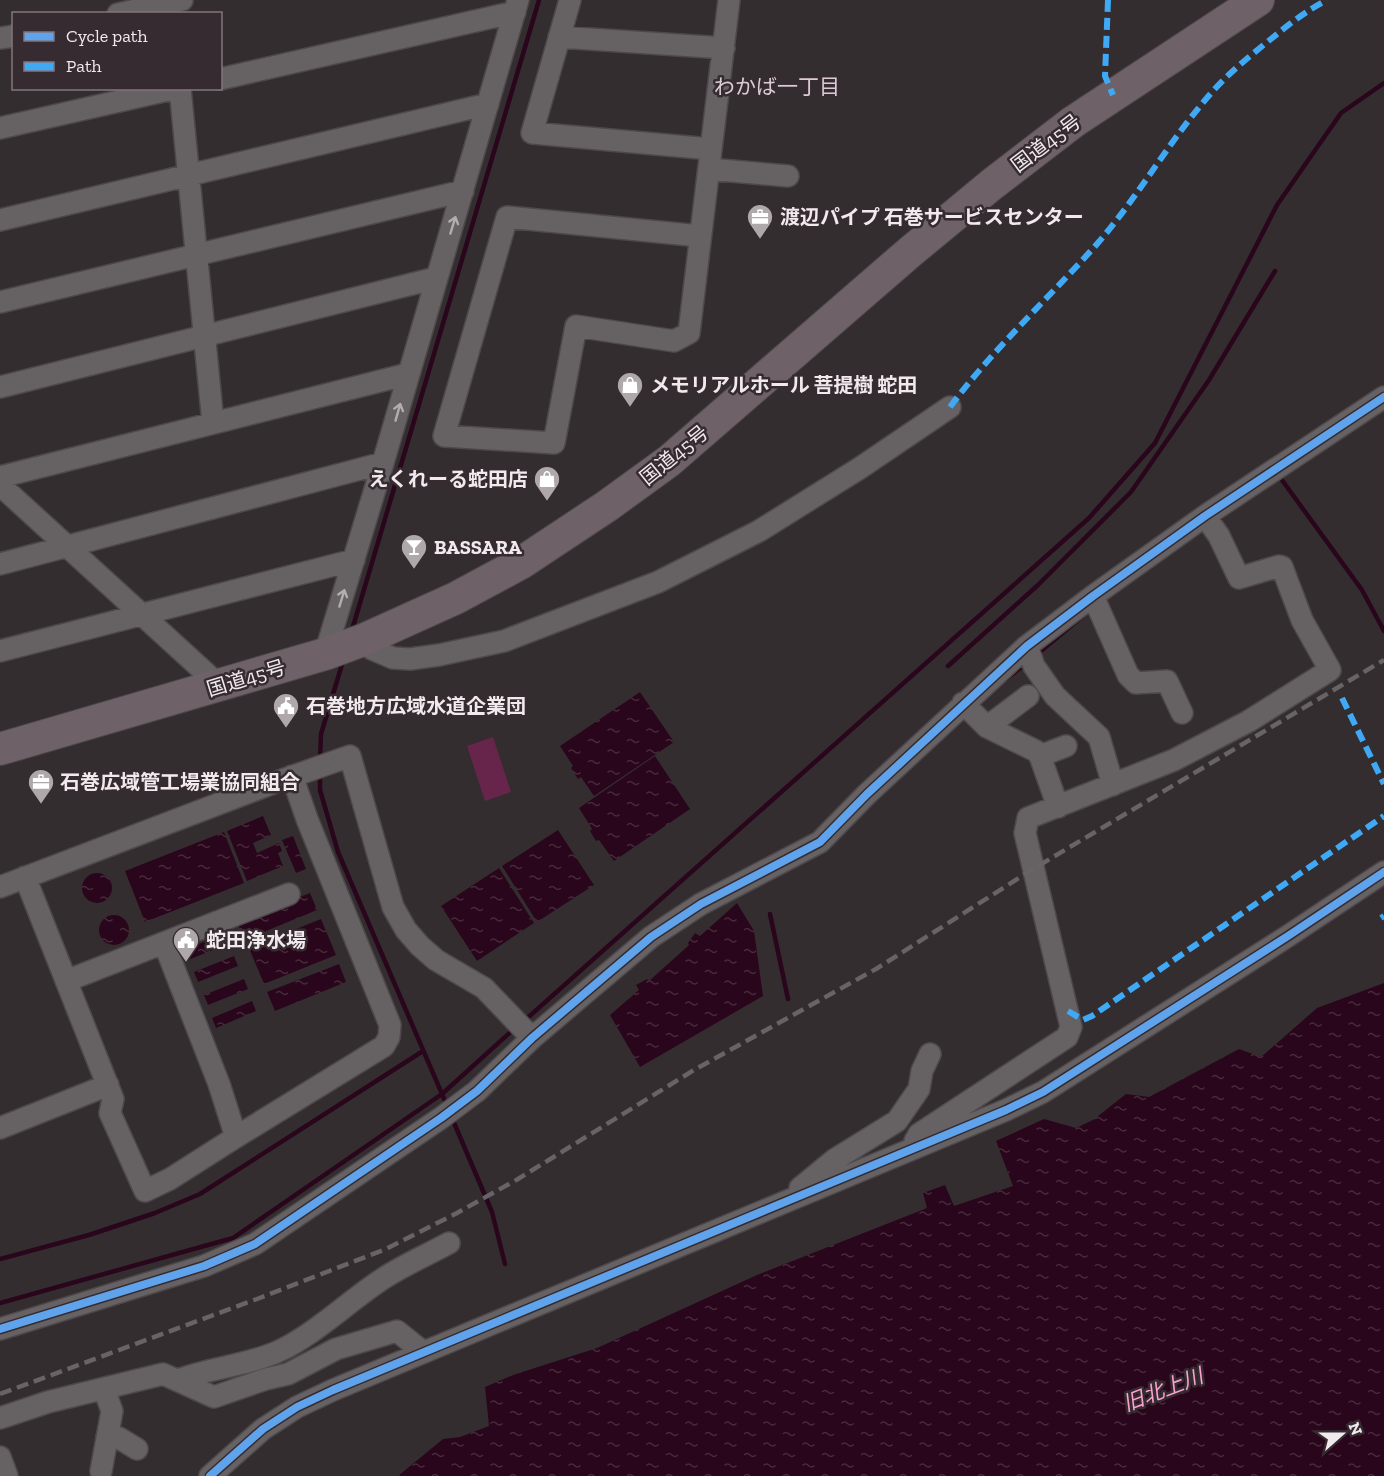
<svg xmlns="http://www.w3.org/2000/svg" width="1384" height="1476" font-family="'Zilla Slab','Noto Sans JP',serif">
<defs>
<pattern id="water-ripples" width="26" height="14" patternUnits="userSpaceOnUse" patternTransform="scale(1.5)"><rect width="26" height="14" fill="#29061b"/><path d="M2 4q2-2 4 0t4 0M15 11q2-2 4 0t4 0" fill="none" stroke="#482a3c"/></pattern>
</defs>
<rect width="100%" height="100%" fill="#332d30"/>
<path fill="#68254c" d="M493,737L511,792L485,801L467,746Z"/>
<path fill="url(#water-ripples)" d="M640,692L674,742L594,796L581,777L578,779L571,768L573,766L560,746Z
M655,756L690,809L614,861L599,840L596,841L590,831L592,829L579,808Z
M263,816L271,835L253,843L257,853L279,843L282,851L278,853L283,866L247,881L227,831Z
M558,830L594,885L537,922L502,866Z
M224,832L244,883L145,922L125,871Z
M293,836L306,869L296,873L282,840Z
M499,868L534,923L477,961L441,906Z
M82 888a15 15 0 1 1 30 0a15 15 0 1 1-30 0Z
M310,893L317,910L244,940L237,922Z
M737,903L754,931L763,996L640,1067L610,1015L639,990L636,985L647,979L649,981L689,945L688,943L695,933L700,936Z
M99 930a15 15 0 1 1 30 0a15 15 0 1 1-30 0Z
M321,919L336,955L264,984L249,948Z
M224,934L228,944L188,960L184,950Z
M234,956L238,966L198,982L194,972Z
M339,964L346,982L275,1011L267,992Z
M244,979L248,989L208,1005L204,995Z
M1384,983V1476H398L443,1439L460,1437L489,1426L485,1387L513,1375L597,1348L757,1275L927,1208L923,1193L945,1185L954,1206L1013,1186L996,1141L1044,1119L1076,1128L1093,1120L1126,1094L1149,1097L1239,1049L1261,1057L1317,1008Z
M252,1001L256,1011L216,1028L212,1018Z"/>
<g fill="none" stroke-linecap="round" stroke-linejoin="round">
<path stroke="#29061b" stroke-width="4.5" d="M1279,476L1362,590L1384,631
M352,630L539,0
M1036,655L1083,616
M948,666L1038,585L1131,492L1209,380L1275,271
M1006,679L1028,662
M320,761L321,734L343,661
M320,772V790L338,852L448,1108
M770,914L788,999
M524,1021L1089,518L1155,443L1277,205L1341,113L1384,83
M452,1118L492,1212L505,1264
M0,1259L89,1235L155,1213L200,1194L423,1051
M0,1303L233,1238L442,1094L515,1028"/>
<g stroke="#4e484b" stroke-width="24">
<path id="minor" d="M570,0L532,133L711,149
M118,14L182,0
M559,37L724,48
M0,38L14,36
M220,79L515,12
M180,88L213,423
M0,128L177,88
M709,169L788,176
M0,220L488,104
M700,236L507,217L444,436L554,443L576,326L674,341L689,333L729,0
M0,302L463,191
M0,387L436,278
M0,477L408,374
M0,485L220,686
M0,564L383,463
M1093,596L1128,675L1136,683L1167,681L1182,713
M363,640L372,649L393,658L410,659L439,655L504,641L658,582L759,531L860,468L950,407
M1027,646L1034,666L1055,696L1099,737L1113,785
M0,651L354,560
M325,654L383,463L518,0
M963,703L987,727L1036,751L1040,756L1058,807
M987,727L1028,696
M1040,756L1066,746
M25,877L113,1099L110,1113L145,1191L170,1179L236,1137L384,1046L389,1037L390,1025L307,819L292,776
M0,887L268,785L350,756L393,907L406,930L420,946L436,960L484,988L532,1038
M164,943L219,1084L236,1137
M66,981L289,894
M0,1128L108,1085
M915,1141L919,1134L1067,1037L1071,1027L1025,833L1028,818L1174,760L1249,721L1330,670L1302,620L1282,567L1279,566L1239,578L1219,536L1205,516
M800,1188L834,1160L897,1121L919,1089L922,1071L930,1054
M0,1329L204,1266L255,1244L441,1118L477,1091L532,1038L651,937L701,904L820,842L867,794L1027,646L1093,596L1205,516L1384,397
M178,1380C211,1367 247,1366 279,1351C314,1335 350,1300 384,1278C404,1265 427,1255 449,1243
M0,1418L48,1402L163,1374L214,1397L266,1379L288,1374L336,1349L397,1331L423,1352
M107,1437L119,1438L137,1449
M0,1457L7,1476
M101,1471L112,1411L104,1389
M210,1476L263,1429L297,1407L333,1390L1006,1110L1043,1092L1288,936L1384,872"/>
</g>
<g stroke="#4e484b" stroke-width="34">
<path id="highway" d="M0,749L325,654L363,640L456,598L521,563L607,506L669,461L910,252L991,185L1073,122L1258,0"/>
</g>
<use href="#minor" stroke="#666264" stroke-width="21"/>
<use href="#highway" stroke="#6e6268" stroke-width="32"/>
<path stroke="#686366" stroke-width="4.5" stroke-dasharray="12 6" stroke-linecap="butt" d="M0,1394L257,1299L386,1249L457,1213L518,1179L694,1070L876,969L1033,869L1384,660"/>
<path stroke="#3fa9f5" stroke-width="6" stroke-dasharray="12 6" stroke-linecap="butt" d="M1108,0L1105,76L1113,95
M950,407C994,348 1049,298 1097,244C1139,196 1170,139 1213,91C1230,72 1251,55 1271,39C1288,25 1307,10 1327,0
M1342,698L1384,784
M1381,918L1384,916
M1068,1011L1083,1020L1092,1016L1384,816"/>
<g stroke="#352b30" stroke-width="11">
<path id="cycleway" d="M0,1329L204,1266L255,1244L441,1118L477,1091L532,1038L651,937L701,904L820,842L867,794L1027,646L1093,596L1205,516L1384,397
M210,1476L263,1429L297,1407L333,1390L1006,1110L1043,1092L1288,936L1384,872"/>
</g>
<use href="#cycleway" stroke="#60a3ed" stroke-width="8"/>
</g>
<defs><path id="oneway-shaft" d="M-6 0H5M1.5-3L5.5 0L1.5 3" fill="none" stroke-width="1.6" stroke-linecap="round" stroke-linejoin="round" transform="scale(1.5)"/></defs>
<g stroke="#b2adaf">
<use href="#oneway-shaft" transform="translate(453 225) rotate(-73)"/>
<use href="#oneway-shaft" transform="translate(398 412) rotate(-74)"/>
<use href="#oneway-shaft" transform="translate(342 598) rotate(-73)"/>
</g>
<defs>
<g id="office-pin" transform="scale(1.35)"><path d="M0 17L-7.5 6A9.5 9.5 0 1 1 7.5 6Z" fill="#aea8ab" stroke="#352b30"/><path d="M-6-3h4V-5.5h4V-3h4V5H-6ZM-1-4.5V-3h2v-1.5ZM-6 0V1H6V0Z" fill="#fff"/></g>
<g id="shop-pin" transform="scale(1.35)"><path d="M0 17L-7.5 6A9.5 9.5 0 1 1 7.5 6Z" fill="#aea8ab" stroke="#352b30"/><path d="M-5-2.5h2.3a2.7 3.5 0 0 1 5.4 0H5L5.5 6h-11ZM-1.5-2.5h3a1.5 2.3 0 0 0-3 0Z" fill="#fff"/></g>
<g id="bar-pin" transform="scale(1.35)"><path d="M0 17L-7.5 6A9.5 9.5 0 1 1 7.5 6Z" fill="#aea8ab" stroke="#352b30"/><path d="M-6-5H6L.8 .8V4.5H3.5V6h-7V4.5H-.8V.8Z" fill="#fff"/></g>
<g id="civic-pin" transform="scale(1.35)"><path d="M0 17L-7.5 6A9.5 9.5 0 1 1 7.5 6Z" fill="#aea8ab" stroke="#352b30"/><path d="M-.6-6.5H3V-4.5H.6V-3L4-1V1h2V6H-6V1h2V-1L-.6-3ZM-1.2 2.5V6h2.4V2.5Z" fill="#fff"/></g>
</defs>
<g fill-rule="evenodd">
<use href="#office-pin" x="760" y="217"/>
<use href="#shop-pin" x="630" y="385"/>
<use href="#shop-pin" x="547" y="479"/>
<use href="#bar-pin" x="414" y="547"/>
<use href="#civic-pin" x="286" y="706"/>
<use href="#office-pin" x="41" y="782"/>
<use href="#civic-pin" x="186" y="940"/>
</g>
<g text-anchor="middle" stroke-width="5" stroke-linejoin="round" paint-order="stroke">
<g font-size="20" fill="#f1eaed" stroke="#352b30">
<text transform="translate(1046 143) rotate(-37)" y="7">国道45号</text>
<text transform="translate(674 455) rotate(-39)" y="7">国道45号</text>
<text transform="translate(246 678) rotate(-17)" y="7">国道45号</text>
</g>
<g font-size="20" font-weight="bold" fill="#f1eaed" stroke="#352b30" text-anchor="start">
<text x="780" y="224">渡辺パイプ 石巻サービスセンター</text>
<text x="650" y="392">メモリアルホール 菩提樹 蛇田</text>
<text x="528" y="486" text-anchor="end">えくれーる蛇田店</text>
<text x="434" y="554">BASSARA</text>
<text x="306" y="713">石巻地方広域水道企業団</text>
<text x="60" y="789">石巻広域管工場業協同組合</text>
<text x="206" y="947">蛇田浄水場</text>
</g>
<g font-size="21" fill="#daccd3" stroke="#352b30">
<text x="777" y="94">わかば一丁目</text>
</g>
<g font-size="21" font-style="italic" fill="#fca1d0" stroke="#352b30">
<text transform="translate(1163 1390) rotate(-21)" y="7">旧北上川</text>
</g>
</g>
<rect x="12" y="12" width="210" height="78" fill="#352b30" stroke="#80777c" stroke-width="1.5"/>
<rect x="24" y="32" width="30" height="9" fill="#60a3ed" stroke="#80777c" stroke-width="1.5"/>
<text x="66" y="42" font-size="18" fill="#f1eaed">Cycle path</text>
<rect x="24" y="62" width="30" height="9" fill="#3fa9f5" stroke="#80777c" stroke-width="1.5"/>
<text x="66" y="72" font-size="18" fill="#f1eaed">Path</text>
<g transform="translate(1342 1434) rotate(69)" stroke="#352b30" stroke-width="4.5" paint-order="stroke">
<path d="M0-4.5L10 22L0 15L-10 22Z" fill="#f1eaed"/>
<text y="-9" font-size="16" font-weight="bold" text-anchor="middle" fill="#f1eaed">N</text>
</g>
</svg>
